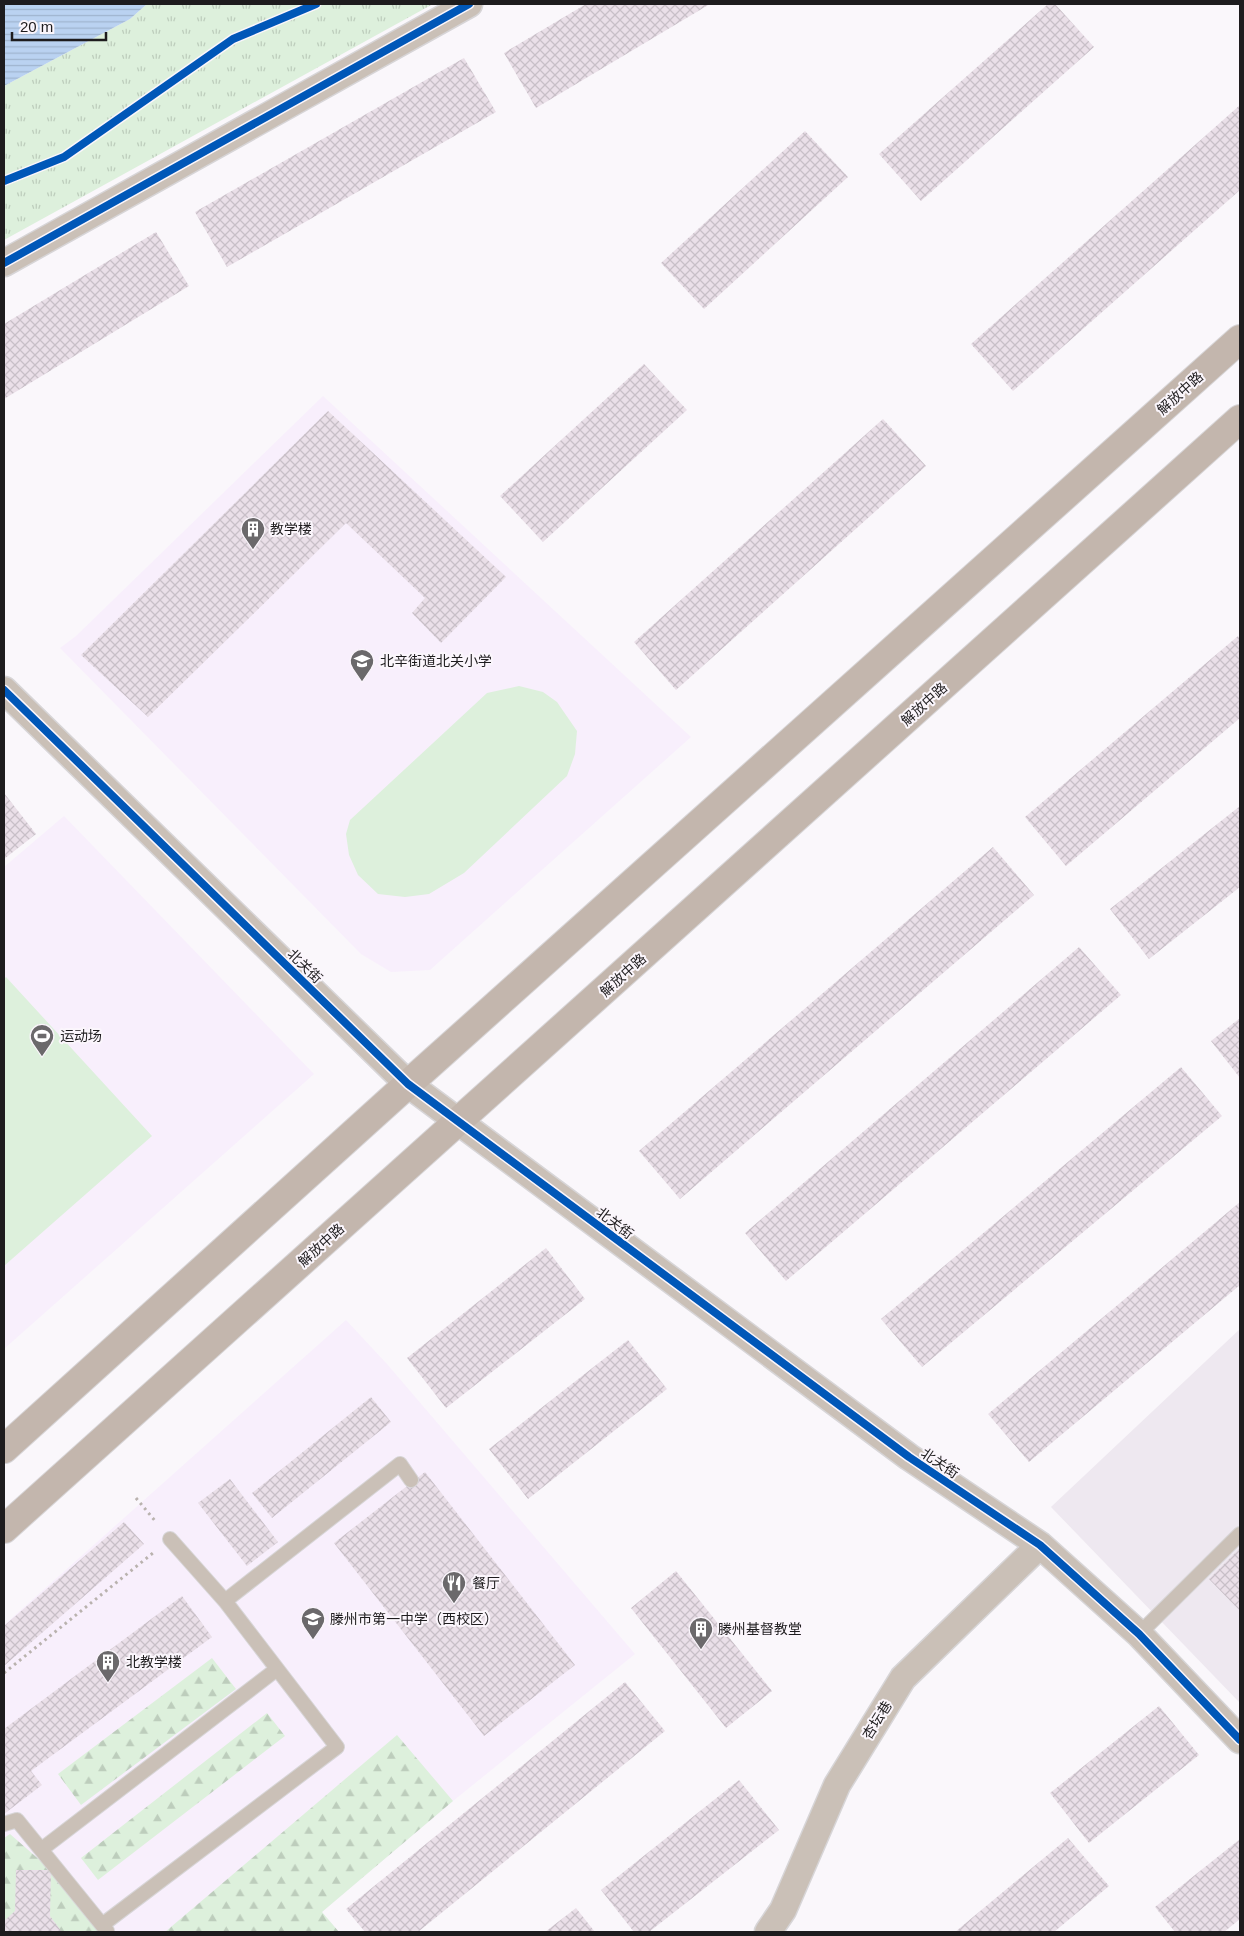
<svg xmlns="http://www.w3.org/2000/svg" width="1244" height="1936" font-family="Arial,'Noto Sans SC',sans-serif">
<defs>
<pattern id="forest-firs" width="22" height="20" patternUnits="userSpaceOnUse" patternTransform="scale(1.25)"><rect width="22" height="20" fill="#ddf0dc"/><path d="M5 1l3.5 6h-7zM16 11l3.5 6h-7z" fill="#bdcdbc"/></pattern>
<pattern id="park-tufts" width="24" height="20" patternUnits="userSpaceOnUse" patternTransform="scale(1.25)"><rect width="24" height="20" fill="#ddf0dc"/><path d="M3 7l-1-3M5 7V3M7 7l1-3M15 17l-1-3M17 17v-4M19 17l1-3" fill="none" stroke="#bdcdbc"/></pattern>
<pattern id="water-rules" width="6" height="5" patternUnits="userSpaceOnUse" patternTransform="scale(1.25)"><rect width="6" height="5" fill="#bad2f1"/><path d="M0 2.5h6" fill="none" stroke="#9fb4ce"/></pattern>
<pattern id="building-cross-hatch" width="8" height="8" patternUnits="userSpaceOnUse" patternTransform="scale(1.25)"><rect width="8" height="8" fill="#eadfe8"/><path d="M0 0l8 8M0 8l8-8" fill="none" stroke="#c8bfc7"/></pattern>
</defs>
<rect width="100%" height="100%" fill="#faf7fb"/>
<path fill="#eee8f0" d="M1240,1329V1703L1051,1507Z"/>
<path fill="#f8effc" d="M323,396L691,737L430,970L391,972L361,954L60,648L76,636Z
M64,816L314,1074L4,1349V867Z
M346,1320L387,1364L635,1654L453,1801L322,1912L339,1932H4V1625Z"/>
<path fill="#ddf0dc" d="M519,686L543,692L557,702L577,731L575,754L567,776L464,873L429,894L405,897L378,894L358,875L349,855L346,834L350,820L487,693Z
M6,977L152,1136L4,1266V979Z"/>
<path fill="url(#forest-firs)" d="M212,1658L236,1689L81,1805L58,1774Z
M267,1713L285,1736L98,1880L81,1858Z
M397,1735L453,1801L322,1912L339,1932H165Z
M10,1834L51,1870L99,1932H4V1838Z"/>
<path fill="url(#park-tufts)" d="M147,4H433L4,240V86L130,19Z"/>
<path fill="url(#water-rules)" d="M4,4H147L130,19L4,86Z"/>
<path fill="url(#building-cross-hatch)" d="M586,4H710L536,108L504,53Z
M1048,4H1055L1094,47L921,201L879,154Z
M464,58L496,112L227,267L195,212Z
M1240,105V190L1013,391L971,344Z
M805,131L848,177L704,309L661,263Z
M156,232L189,286L4,399V324Z
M644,364L687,410L543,542L500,496Z
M328,411L506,577L441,643L412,613L425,598L346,523L148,717L81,655Z
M883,419L926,466L676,690L634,642Z
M1238,636L1240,639V718L1066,866L1025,817Z
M4,793L36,834L4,859Z
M1240,806V887L1149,959L1110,909Z
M993,847L1034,895L680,1199L639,1151Z
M1079,947L1121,995L786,1281L745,1233Z
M1240,1018V1078L1211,1041Z
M1181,1067L1222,1116L922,1367L881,1319Z
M1240,1202V1285L1029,1462L988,1414Z
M546,1248L585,1299L446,1408L407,1358Z
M628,1340L667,1389L528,1499L489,1449Z
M371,1397L391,1422L272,1518L252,1493Z
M425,1472L575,1665L484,1736L334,1543Z
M230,1479L278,1542L247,1566L198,1503Z
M124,1522L144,1544L4,1666V1626Z
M1240,1548V1611L1209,1579Z
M676,1571L772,1691L726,1728L631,1608Z
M182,1596L212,1637L31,1771L42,1785L4,1814V1729Z
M625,1682L665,1731L418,1932H365L346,1909Z
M1159,1706L1199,1755L1089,1843L1050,1793Z
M739,1780L779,1830L649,1932H634L601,1890Z
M1068,1838L1109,1886L1054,1932H955Z
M1240,1839V1919L1224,1932H1175L1155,1907Z
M16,1870H51L50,1916L62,1932H4V1921L15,1911Z
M576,1908L595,1932H545Z"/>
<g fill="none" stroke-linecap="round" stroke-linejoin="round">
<g stroke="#d7d5d7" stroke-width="16">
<path id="service" d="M225,1601L400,1464L411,1480
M1139,1634L1240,1534
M4,1824L17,1820L107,1931
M42,1849L277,1669
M102,1925L337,1747L225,1601L170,1539"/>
</g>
<g stroke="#d7d5d7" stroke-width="29">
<path id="minor" d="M4,263L469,4
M4,690L408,1084L909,1457L1040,1545L1139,1634L1240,1740
M768,1932L783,1910L837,1785L903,1678L1040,1545"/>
</g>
<g stroke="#d7d5d7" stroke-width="30">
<path id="primary" d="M4,1449L408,1084L1240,339
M4,1529L1240,419"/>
</g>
<path stroke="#b9b2ae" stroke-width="3" stroke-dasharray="2.5 4" stroke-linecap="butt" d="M136,1498L156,1522
M4,1673L153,1553"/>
<use href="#service" stroke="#cac0b7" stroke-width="14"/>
<use href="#minor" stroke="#cac0b7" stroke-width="26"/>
<use href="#primary" stroke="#c3b6ad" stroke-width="28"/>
<g stroke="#fbf6fc" stroke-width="11">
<path id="cycleway" d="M4,181L64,157L233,39L316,4
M4,263L469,4
M4,690L408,1084L909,1457L1040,1545L1139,1634L1240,1740"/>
</g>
<use href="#cycleway" stroke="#0057b8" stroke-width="8"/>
</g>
<defs>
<g id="building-pin" transform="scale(1.25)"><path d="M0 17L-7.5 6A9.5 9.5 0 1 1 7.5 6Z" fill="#6b696b" stroke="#fbf6fc"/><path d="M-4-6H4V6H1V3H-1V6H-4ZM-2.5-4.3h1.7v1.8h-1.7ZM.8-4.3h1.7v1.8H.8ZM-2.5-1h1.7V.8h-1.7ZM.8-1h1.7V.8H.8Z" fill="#fff"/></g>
<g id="school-pin" transform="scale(1.25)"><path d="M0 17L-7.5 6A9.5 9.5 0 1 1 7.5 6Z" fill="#6b696b" stroke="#fbf6fc"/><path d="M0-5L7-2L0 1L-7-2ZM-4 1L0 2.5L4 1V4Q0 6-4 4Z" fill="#fff"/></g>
<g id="stadium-pin" transform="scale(1.25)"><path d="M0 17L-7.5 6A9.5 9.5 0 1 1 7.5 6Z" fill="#6b696b" stroke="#fbf6fc"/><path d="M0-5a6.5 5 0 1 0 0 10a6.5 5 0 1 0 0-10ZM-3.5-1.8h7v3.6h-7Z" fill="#fff"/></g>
<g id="restaurant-pin" transform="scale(1.25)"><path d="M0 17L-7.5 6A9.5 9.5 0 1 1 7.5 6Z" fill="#6b696b" stroke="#fbf6fc"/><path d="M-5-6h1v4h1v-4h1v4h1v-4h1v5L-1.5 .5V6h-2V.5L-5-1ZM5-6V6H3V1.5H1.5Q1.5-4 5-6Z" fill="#fff"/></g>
</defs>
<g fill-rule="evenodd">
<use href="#building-pin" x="253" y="529"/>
<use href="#school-pin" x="362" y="661"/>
<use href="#stadium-pin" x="42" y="1036"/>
<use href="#restaurant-pin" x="454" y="1583"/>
<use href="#school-pin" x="313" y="1619"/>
<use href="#building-pin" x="701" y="1629"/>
<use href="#building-pin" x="108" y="1662"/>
</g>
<g text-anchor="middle" stroke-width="4" stroke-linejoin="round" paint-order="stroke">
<g font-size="14" fill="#1e1c1e" stroke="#fbf6fc">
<text transform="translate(1180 393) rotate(-42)" y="5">解放中路</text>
<text transform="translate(924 704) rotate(-42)" y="5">解放中路</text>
<text transform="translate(305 966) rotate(44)" y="5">北关街</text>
<text transform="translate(623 975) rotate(-42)" y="5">解放中路</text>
<text transform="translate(615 1223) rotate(37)" y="5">北关街</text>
<text transform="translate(321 1245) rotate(-42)" y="5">解放中路</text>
<text transform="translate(940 1463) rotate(34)" y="5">北关街</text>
<text transform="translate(877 1720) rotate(-58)" y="5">杏坛巷</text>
</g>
<g font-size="14" fill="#1e1c1e" stroke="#fbf6fc" text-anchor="start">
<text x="270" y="534">教学楼</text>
<text x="380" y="666">北辛街道北关小学</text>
<text x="60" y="1041">运动场</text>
<text x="472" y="1588">餐厅</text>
<text x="330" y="1624">滕州市第一中学（西校区）</text>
<text x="718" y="1634">滕州基督教堂</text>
<text x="126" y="1667">北教学楼</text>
</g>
</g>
<rect width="1244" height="1936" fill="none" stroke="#1e1c1e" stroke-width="10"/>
<path d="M12 32v8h94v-8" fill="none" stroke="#1e1c1e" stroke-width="2.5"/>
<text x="20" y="32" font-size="15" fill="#1e1c1e" stroke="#fbf6fc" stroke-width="4" paint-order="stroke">20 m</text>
</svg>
